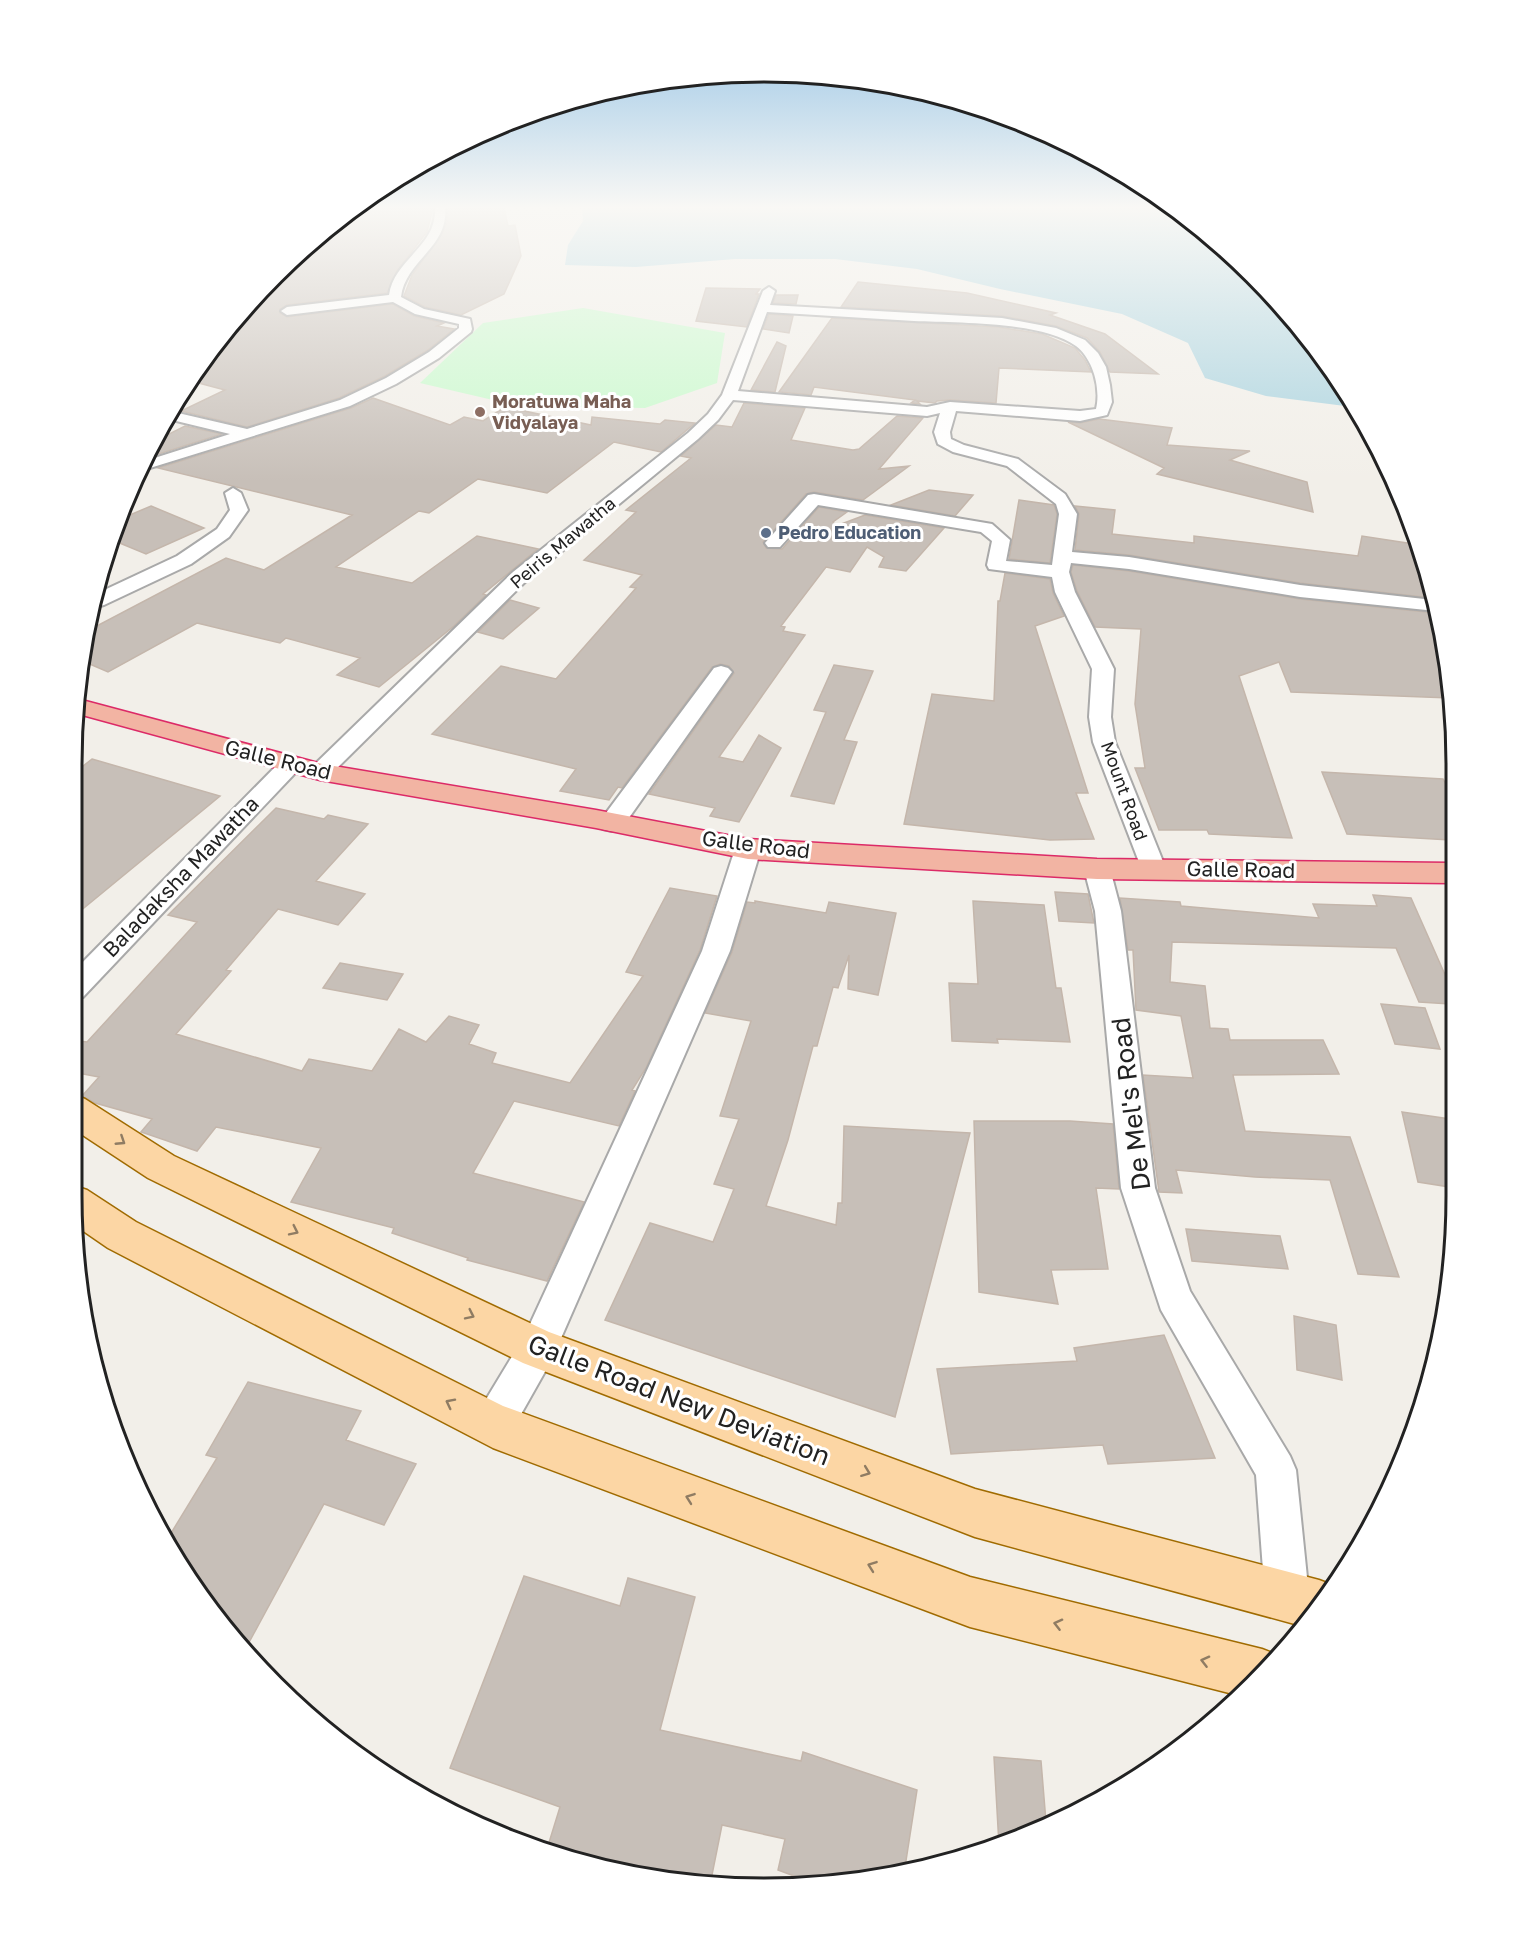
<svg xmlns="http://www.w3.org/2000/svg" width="1528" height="1960" font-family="'Golos Text',sans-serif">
<rect width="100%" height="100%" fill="#f2efe9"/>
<path fill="#c8facc" d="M583,308L725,333L717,383L645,408L519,406L420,383L483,323Z"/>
<path fill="#aad3df" d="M582,208H1172L1254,275L1340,380L1353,407L1266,396L1205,378L1188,343L1122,314L1000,289L917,269L835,259H735L636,267L565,265L568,245L583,221Z"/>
<path fill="#c7bfb8" stroke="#c4b6ab" stroke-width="1.5" d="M355,208H433L427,232L397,271L387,293L287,305L280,309V313L287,317L393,304L414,316L444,323L437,326L454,329L428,350L385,376L339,398L247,427L181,411L225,390L191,381L215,343L235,321L247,320L244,312L307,244Z
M447,208H504L508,226L515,225L521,256L504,294L461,315L425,307L404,296L412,275L442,234L447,222Z
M858,282L967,293L1056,313L1050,315L1105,334L1158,374L1110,372L1100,352L1087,338L1056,326L1002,316L841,307Z
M706,288L760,289L756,294H759L747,327L696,321Z
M776,295H798L796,304L773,303Z
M769,314L793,316L789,333L763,329Z
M832,318L998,327L1042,334L1075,348L1085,360L1091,372L999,368L996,403L950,400L937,401L935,403L917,401L920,404L911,403L915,400L814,387L811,395L779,392Z
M777,342L786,346L775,392L751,390Z
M373,398L450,425L464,417L483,421L505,407L591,425L592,417L660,424L665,420L695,423L661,452L614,442L547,493L478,479L429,513L419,511L336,567L412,583L477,536L538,549L483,594L486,595L454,626L379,687L337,675L360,658L286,638L280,643L197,623L108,672L85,662L91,629L226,558L264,570L352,515L158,468L351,408Z
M744,403L805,408L791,440L853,450L859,449L897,416L923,418L879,469L909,466L863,500L814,492L806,494L763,542L766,548L782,549L819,507L847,512L833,522L836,526L865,515L944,528L906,571L879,567L884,557L867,547L850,572L826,567L781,626L785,627L783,631L805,635L719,757L743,762L759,735L781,748L739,822L710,816L715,808L649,794L734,673L729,666L720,664L712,667L622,788L618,787L609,800L560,791L576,769L432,734L501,666L556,679L636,588L630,587L642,575L584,560L636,512L626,510L691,458L681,456L716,425L732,427Z
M1099,419L1172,428L1167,445L1250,451L1230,460L1307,482L1313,512L1157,474L1164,468L1068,422L1080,423Z
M185,426L222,434L143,459L153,442Z
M929,490L973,495L955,516L891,505Z
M1019,500L1054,505L1057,514L1050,563L1009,559Z
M151,506L204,528L146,554L110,539L118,520Z
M1075,506L1115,510L1112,534L1194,543V536L1358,556L1362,536L1420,545L1432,598L1300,583L1129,555L1075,550L1079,514Z
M1073,565L1129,571L1300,599L1436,613L1450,674V698L1291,692L1279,662L1239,676L1292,838L1209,834L1207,830H1159L1135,768H1145L1135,704L1141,629L1095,627L1077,591L1071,572Z
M1005,573L1050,579L1053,593L1064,616L1035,626L1088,793H1076L1094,839L1050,840L904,824L932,694L994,701L998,601H1000Z
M510,600L539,608L503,639L478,632Z
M834,665L873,671L844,740L857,742L834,804L791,796L826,712L814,710Z
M92,759L220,796L73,917V774Z
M1322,772L1443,779L1450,792V840L1347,834Z
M276,808L324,819L328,815L368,824L316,881L365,894L338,925L278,909L226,970L231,971L176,1034L302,1071L309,1059L372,1071L399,1029L426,1042L449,1016L479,1025L469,1044L496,1053L492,1063L570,1083L643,976L626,972L670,888L717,896L700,950L646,1068L632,1090L635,1091L619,1126L514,1101L473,1173L584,1202L547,1281L467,1260L468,1258L392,1233L394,1228L291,1202L321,1148L216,1127L197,1151L141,1132L152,1119L95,1103L82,1096L99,1077L72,1072V1040L87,1042L197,922L168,915Z
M1055,892L1088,894L1094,923L1059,921Z
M1373,895L1411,898L1450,986V1004L1419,1002L1396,948L1172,942L1170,982L1205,986L1210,1028L1228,1029L1230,1040H1323L1339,1074L1233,1075L1245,1131L1350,1137L1399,1277L1358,1274L1330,1180L1255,1177L1176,1170L1182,1193L1159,1192L1143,1075L1193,1078L1181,1016L1136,1010L1133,950H1128L1120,898L1180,902L1181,906L1319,918L1313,904L1377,906Z
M755,901L826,913L829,902L896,913L878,995L848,989L849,955L838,988L833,987L817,1046H813L788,1140L766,1206L836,1225L838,1203H842L844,1126L970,1133L895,1417L605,1320L650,1223L713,1242L734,1189L714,1184L739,1119L720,1116L751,1021L705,1013L732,952L747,902L755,903Z
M973,901L1044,905L1056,988H1061L1070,1042L997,1039L998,1043L952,1041L949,983L978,984Z
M340,963L403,974L387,1000L323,988Z
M1381,1004L1425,1008L1440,1049L1395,1044Z
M1402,1112L1450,1119V1187L1418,1182Z
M974,1121H1070L1113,1124L1119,1189L1096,1188L1108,1269L1051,1270L1058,1304L979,1292Z
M1186,1229L1280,1236L1288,1269L1192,1261Z
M1294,1316L1336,1325L1342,1380L1297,1370Z
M1164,1335L1215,1458L1108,1464L1103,1445L951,1454L937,1369L1077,1361L1074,1348Z
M248,1382L361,1411L346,1440L416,1464L384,1525L324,1504L246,1648L165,1543L217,1458L206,1455Z
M524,1576L620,1606L628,1578L695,1597L660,1730L801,1761L803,1752L917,1790L905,1867L818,1885L778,1870L785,1839L722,1825L710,1885L585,1864L547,1849L560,1807L450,1768Z
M994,1757L1041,1761L1046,1822L999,1845Z"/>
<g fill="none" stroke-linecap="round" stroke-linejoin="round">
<g stroke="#a9a9a9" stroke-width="4">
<path id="minor" d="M435,208H445C449,247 405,261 401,297L424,309L470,319L472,329L471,332L439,358L396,384L350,406L137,472L142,462L230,434L168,419L174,409L178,413L247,429L340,400L386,378L429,352L459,328V324L415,314L393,302L287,315L281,311L287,307L389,295C394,259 437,247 435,208Z
M769,287L775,291L770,305L1002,318L1056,328L1085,340L1098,353L1106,367L1110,385L1112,402L1107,415L1080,421L956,411L950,432L951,439L964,445L1018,459L1065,494L1077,514L1072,552L1129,557L1300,585L1433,600L1436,611L1300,597L1129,569L1071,563L1069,572L1075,592L1114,669L1111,717L1115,742L1166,869L1162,875L1153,878L1144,875L1093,742L1089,717L1092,669L1055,592L1052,577L989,569L987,565L992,541L981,532L818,505L780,547H768L765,543L808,495L814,494L992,524L1010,540L1006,561L1052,565L1059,514L1056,504L1007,466L953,452L938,444L934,432L940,413L927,416L733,400L718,420L698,439L527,580L328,777L320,779L312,777L308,772L312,767L513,572L688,433L708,414L722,395L763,291ZM767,312C816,315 865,318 914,321C956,323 1042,321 1076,346C1093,359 1101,388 1096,409L1080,411L950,402L927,407L738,391Z
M233,488L241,493L248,510L229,537L191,564L104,605L96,607L98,593L177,556L217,529L230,510L225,493Z
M721,666L728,668L732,672L621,829L612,831L603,829L600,823L603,817L714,668Z
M290,758L298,760L302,765L298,770L83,997L73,1000V972L282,760Z
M748,841L757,843L761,849L730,951L551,1361L507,1439L493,1445L479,1439L473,1425L479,1411L525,1335L702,951L735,849L739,843Z
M1097,860L1106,863L1110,869L1121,911L1155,1188L1190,1291L1290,1456L1296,1470L1309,1597L1302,1612L1287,1619L1272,1612L1265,1597L1256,1475L1161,1310L1121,1188L1095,911L1084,869L1088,863Z"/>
</g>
<g stroke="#a06b00" stroke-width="3">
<path id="primary" d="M72,1094L85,1099L174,1156L549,1332L975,1489L1319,1580L1335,1586L1302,1626L975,1537L523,1363L148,1178L72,1128Z
M72,1185L87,1190L136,1222L503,1406L970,1577L1262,1649L1278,1655L1254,1685L1241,1696L970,1627L493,1448L108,1248L76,1226Z"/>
</g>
<g stroke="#dc2a67" stroke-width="3">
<path id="trunk" d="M78,699L322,764L596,810L748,839L1097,859L1450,863V883L1097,879L748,859L596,828L320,780L75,713Z"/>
</g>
<use href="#minor" fill="#fff" fill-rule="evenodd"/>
<use href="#primary" fill="#fcd6a4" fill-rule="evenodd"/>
<use href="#trunk" fill="#f2b4a3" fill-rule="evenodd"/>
</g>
<defs><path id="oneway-chevron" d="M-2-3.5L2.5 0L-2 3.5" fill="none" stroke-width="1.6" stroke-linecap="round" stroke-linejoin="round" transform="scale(1.5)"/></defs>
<g stroke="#8f7c63">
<use href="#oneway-chevron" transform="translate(121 1141) rotate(33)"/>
<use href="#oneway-chevron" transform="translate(294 1231) rotate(26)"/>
<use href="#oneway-chevron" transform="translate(470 1315) rotate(26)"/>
<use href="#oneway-chevron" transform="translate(450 1403) rotate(-153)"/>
<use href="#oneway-chevron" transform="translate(866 1472) rotate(21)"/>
<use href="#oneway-chevron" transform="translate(690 1498) rotate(-160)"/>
<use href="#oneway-chevron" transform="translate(872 1566) rotate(-160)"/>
<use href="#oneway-chevron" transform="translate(1058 1624) rotate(-166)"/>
<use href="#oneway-chevron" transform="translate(1205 1661) rotate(-166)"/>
</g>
<linearGradient id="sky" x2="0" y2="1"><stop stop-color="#8fc0e4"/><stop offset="0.43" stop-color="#f9f8f5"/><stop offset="1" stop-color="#f9f8f5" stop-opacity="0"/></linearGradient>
<rect width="1528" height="482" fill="url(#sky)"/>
<circle fill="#8d6e63" stroke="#fff" stroke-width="2" cx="480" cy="412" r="6"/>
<circle fill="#5c6f8a" stroke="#fff" stroke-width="2" cx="766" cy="533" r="6"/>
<g text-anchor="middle" stroke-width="6" stroke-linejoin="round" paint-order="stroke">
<g font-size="18" font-weight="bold" fill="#785e54" stroke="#fff" text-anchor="start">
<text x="492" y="408">Moratuwa Maha<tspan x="492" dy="21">Vidyalaya</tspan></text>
</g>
<g font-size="18" font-weight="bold" fill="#4e5e75" stroke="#fff" text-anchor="start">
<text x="778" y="539">Pedro Education</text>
</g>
<g font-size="18" fill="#222" stroke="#fff">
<text transform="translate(563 543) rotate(-40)" y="6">Peiris Mawatha</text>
<text transform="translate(1124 791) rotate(70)" y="6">Mount Road</text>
</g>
<g font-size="21" fill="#222" stroke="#fff">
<text transform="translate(278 760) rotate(14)" y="7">Galle Road</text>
<text transform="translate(756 845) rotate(7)" y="7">Galle Road</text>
<text transform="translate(1241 870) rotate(1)" y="7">Galle Road</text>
<text transform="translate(181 877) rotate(-46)" y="7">Baladaksha Mawatha</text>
</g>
<g font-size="26" fill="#222" stroke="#fff">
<text transform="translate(1131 1104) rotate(-97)" y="9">De Mel's Road</text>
<text transform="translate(679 1400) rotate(21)" y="9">Galle Road New Deviation</text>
</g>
</g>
<path d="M0 0H1528V1960H0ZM764 82H764A682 682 0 0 1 1446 764V1196A682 682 0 0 1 764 1878H764A682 682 0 0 1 82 1196V764A682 682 0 0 1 764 82Z" fill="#fff" fill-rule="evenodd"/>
<path fill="none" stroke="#222" stroke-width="3" d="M764 82H764A682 682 0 0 1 1446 764V1196A682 682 0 0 1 764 1878H764A682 682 0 0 1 82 1196V764A682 682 0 0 1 764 82Z"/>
</svg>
